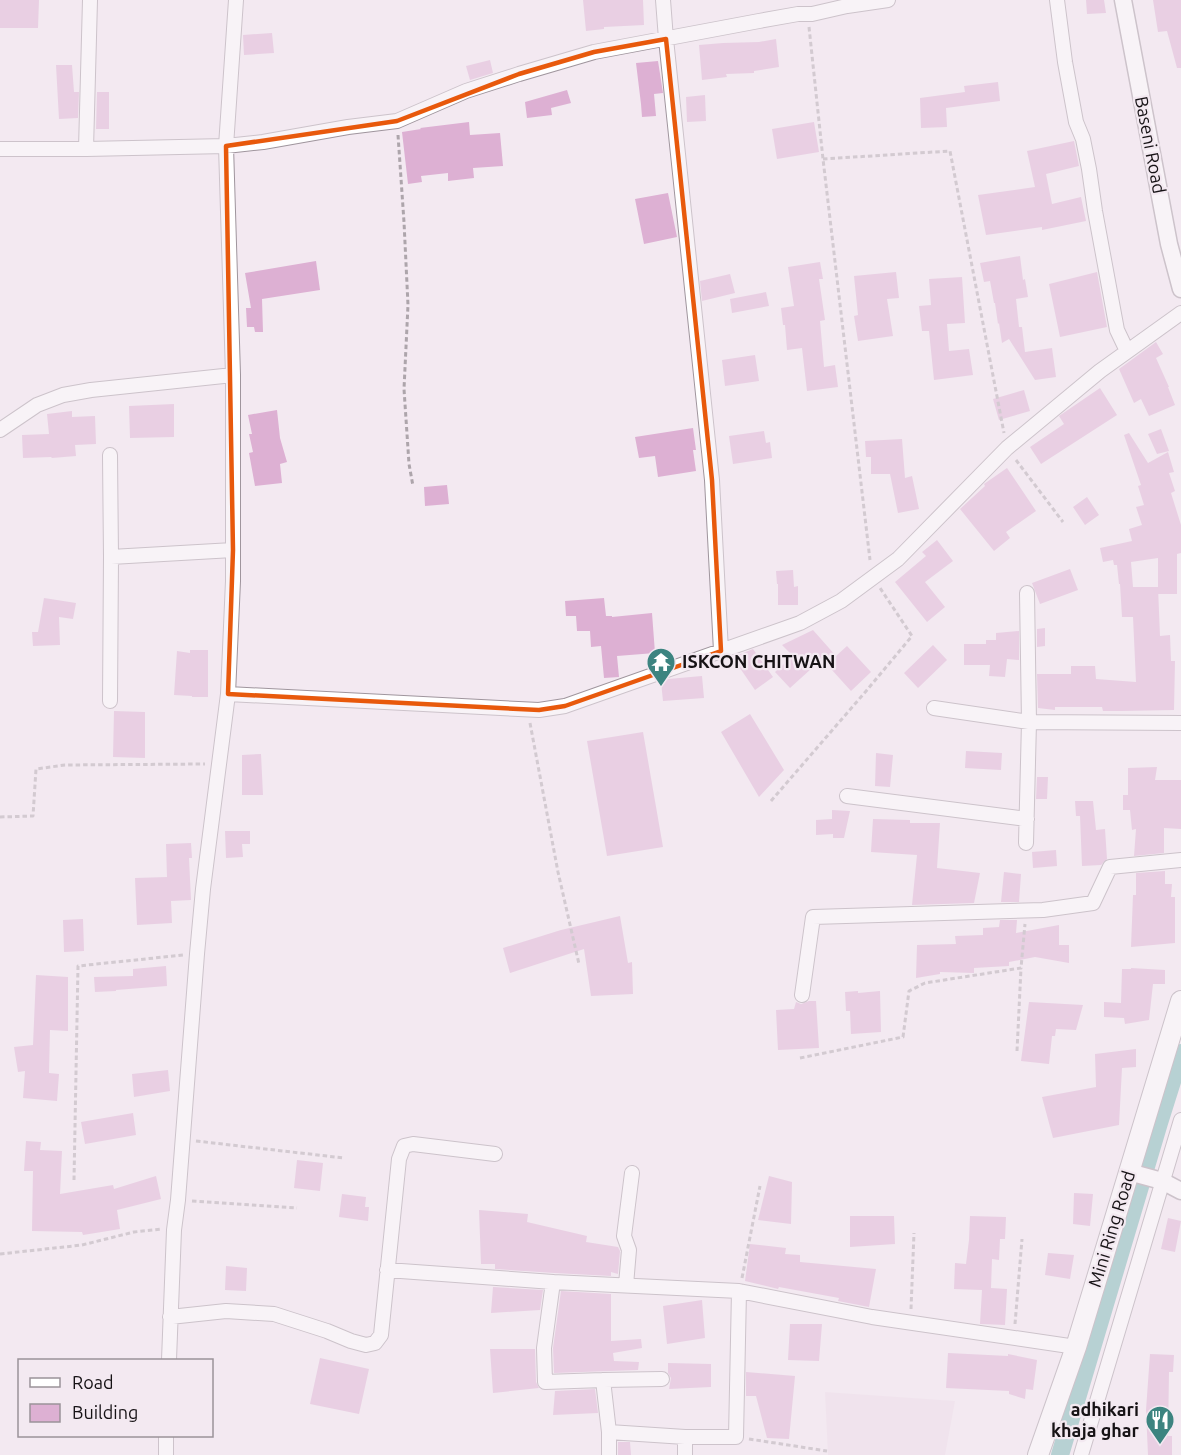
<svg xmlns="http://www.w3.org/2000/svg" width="1181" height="1455" font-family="Ubuntu,sans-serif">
<rect width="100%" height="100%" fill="#f3e9f1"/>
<path fill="#eedce9" d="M825,1392L955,1401L945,1455H828Z"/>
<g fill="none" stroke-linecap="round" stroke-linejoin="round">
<path stroke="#70b3af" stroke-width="18" d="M1060,1455L1159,1123L1181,1053"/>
</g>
<path fill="#ddb0d3" d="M0,0H39L38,28H0Z
M583,0H643L644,25L604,27V29L586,31Z
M1086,0H1104L1106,13L1087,14Z
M1153,0H1181V68H1177L1167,31L1158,32Z
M272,33L274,53L244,55L243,35Z
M776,39L779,67L754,71V73L726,74L727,77L702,80L699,45L723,43L759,42Z
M490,60L493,73L470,80L466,66Z
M658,61L663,93L654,94L656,116L642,117L641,104L636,63Z
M56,65H72L74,92H79L78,118L59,119Z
M998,82L1000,101L946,108L947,127L921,128L920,98L965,92L964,86Z
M567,90L571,103L551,108L552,115L527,118L525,102Z
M97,92H109V129H96Z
M705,95L706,121L687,122L686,97Z
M469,122L470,135L500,133L503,166L473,168L474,178L448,181V173L421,176L422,182L408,184L402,132L421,129L420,128Z
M814,122L819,152L777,159L772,129Z
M1074,141L1079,166L1046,174L1052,204L1081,197L1086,221L1042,230V227L986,235L978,195L1035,187L1027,151Z
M668,193L677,237L644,244L635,199Z
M1020,256L1023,280L1025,279L1028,297L1016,299L1019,327H1022L1025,352L1052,348L1056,377L1035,380L1009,339L1002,343L999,323L998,324L995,303H994L990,281L984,282L980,263Z
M316,261L320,290L262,299L263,332H255L254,327H247L246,308H251L245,273Z
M820,262L823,279H819L825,320L820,321L824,367L835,365L838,387L807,391L802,348L787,350L785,325H783L781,308L794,306L788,267Z
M896,272L899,298L887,299L893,336L858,341L854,316L858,315L854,276Z
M1097,272L1107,327L1060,337L1049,284Z
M730,274L735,293L702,301L700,281Z
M962,277L965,323L947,324L949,351L969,349L973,375L934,380L929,331H922L919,306L931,305L929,279Z
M766,292L769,306L732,313L730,299Z
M1156,342L1163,354L1156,358L1169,387H1168L1175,405L1149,416L1141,399L1134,403L1119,369Z
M755,355L759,381L725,386L722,360Z
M1100,388L1117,415L1041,464L1030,447L1064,424L1059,416Z
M1024,390L1030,411L999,420L993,399Z
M174,404V437L130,438L129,406Z
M277,410L280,438L287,462L280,464L282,483L255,486L249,453L253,452L249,434H252L248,415Z
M72,411V417L95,416L96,444L75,445L76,456L52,458L51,457L23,458L22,435L49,434L47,414Z
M693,428L696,450H693L696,471L658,477L655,456L639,458L635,437Z
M1161,429L1169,451L1157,454L1148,434Z
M764,431L766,443L770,442L772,458L733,464L729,436Z
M1129,433L1148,463L1168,452L1174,472L1169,473L1175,491L1171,493L1181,525V553L1177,554V594H1158V558L1131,562L1133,587H1158L1160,636L1170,635L1171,661H1175L1174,710L1122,711H1103L1102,707H1055V710L1038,708L1037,674H1071V666H1095L1096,679L1136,682L1133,617H1122L1120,584H1119L1117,565H1114L1113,560L1103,562L1100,548L1132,541L1129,529L1142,525L1136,507L1144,505L1138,486L1141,485L1124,435Z
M902,439L905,478L912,476L919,509L898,513L890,474H871V457H866L865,441Z
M1007,468L1036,511L1006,532L1010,538L994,551L960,509L985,486L984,484Z
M447,485L449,504L425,506L424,487Z
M1087,497L1099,515L1085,525L1073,507Z
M937,540L953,561L925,582L945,607L927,622L895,582L926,556L922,552Z
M1070,569L1078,590L1040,604L1032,583Z
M793,570L794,587L798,586V605H778V584H777L776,571Z
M44,598L76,603L73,619L59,617L60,645L33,646L32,632H38Z
M604,598L606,616H612V617L652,613L655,653L617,656L619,677L604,678L601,646L591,647L590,631H577L576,616H566L565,601Z
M1045,628V646L1037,647V629Z
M813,630L836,656L847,646L871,672L851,691L822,659L790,688L775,672L793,656L782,645Z
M1019,631V660L1007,659L1005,677L989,676L990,665H964V644H986V640H996V633Z
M933,645L947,660L918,688L904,673Z
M753,649L773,677L755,690L733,658L738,655Z
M190,650H208V697H192V696L174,695L177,651L190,653Z
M702,676L704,698L663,701L661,682L668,679Z
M114,711L145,712V758L113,757Z
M750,714L784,770L759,797L721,732Z
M643,732L663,847L607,856L587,741Z
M966,751L1002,753L1001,770L965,768Z
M876,753L893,755L890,787L875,786Z
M261,754L263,795H242V755Z
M1157,767L1155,780H1181V829L1164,828V853L1134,856L1136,829L1132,830L1130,810H1123V795H1128V768Z
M1037,777H1048L1047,799H1036Z
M1075,801H1093L1096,830L1105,829L1107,859L1101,865L1082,866L1080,816H1076Z
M832,810L850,811L844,838H833V834L816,835V820L832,819Z
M873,819L910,820V823H940L937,868L980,873L974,903L912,905L917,855L871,852Z
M225,831H250V844H242L243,857L226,858Z
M191,843L192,858H189L191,900L171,901L172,923L137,925L135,878L167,877L166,844Z
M1056,850L1057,866L1033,868L1032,852Z
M1165,871V884H1172L1171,897H1175V943L1131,947L1133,895H1136V873Z
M1004,872L1021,874L1019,902H1001Z
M620,916L628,963L632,962L633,994L591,996L584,949L510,973L503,948L561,930Z
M83,919L84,951L64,952L63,920Z
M1000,920H1017L1016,933L1059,925V945H1069V963L1035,957L1009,962V966L974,968V973L940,972V974L916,978L917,945L956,944L955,936L983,935V928L999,927Z
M166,966L167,986L116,990V991L95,992L94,977L133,976V969Z
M1131,968L1165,970V984H1153L1149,1020L1125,1024L1124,1018L1104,1017V1002L1121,1003L1122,969H1131Z
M36,975L68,977V1031L50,1030L49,1073L59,1074L57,1101L23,1098L25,1071L18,1072L14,1047L33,1045Z
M858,991V993L880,991L881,1032L851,1034L850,1011H846L845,992Z
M809,1001H816L819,1048L778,1050L776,1010L794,1009L796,1002L801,1004Z
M1029,1002L1083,1005L1076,1030L1056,1029L1055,1036H1052L1049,1064L1021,1061Z
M1136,1049V1067L1122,1068L1119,1125L1053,1138L1042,1097L1096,1087L1095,1054Z
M168,1070L170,1091L134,1097L132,1074Z
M133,1113L136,1135L85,1144L81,1122Z
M26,1141L41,1142L40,1150L62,1151L60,1194L113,1185L114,1189L156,1176L161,1199L117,1210L120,1229L83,1235L82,1232L32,1231L33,1171H24Z
M297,1160L323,1163L320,1191L294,1188Z
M769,1176L792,1182L791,1224L758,1220Z
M1074,1193L1093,1194L1090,1226L1073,1224Z
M342,1194L366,1197L365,1207H369L368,1221L339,1217Z
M479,1210L528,1214L527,1222L587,1236L586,1242L618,1247L620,1251L618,1274L611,1272V1276L554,1273L495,1269V1264H481Z
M850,1216H894L895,1244L850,1247Z
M970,1216L1006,1217L1005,1239H1000L999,1260L992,1259L991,1288L1007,1289L1005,1325L980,1324L982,1290L954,1289L955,1263L966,1264L969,1240Z
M1168,1218L1181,1221L1175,1252L1161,1249Z
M750,1244L786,1248L785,1254L800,1255V1262L876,1269L869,1307L838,1301L839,1298L779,1287L778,1289L745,1281Z
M1048,1253L1074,1255L1070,1279L1045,1275Z
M226,1266L247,1268L246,1291L225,1290Z
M493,1287L543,1290L540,1310L491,1313Z
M561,1291L611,1294V1341L641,1339L642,1348L613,1353L614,1361L639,1362L638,1370L554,1373L553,1348Z
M702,1300L705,1338L667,1344L663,1306Z
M790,1324H822L819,1361L788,1360Z
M490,1349H535L536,1382L539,1388L493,1393Z
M948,1353L1008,1356V1354L1037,1360L1033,1390L1026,1389L1025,1399L1009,1394V1391L946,1388Z
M1150,1354L1174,1355L1173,1372H1169L1168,1436H1172V1455H1148L1146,1410Z
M320,1358L369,1369L359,1414L310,1404Z
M668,1363L711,1364V1387L669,1389L671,1378L668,1373Z
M746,1372L795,1376L789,1439L767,1438L756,1396H746Z
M595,1389L598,1413L553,1415L555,1391Z
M618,1442H630L631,1455H618Z"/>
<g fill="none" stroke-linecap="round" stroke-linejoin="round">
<g stroke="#9f959d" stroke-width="16">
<path id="minor" d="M663,0L666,39L712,480L721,651
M1057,0L1065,62L1076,122L1083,139L1089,169L1095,211L1117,330L1127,351
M0,149H86L226,146L263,142L348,127L397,121L466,91L519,74L594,52L759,21L798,14H812L847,6L888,0
M86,149L90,0
M0,430L37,405L63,395L91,390L233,375
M110,455L111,557
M228,694L539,710L565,706L800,623L841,601L898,559L1007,448L1100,371L1181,313
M110,701L111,557L233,550
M934,708L1029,722L1181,723
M847,796L1027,819
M1026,843L1029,722L1027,593
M802,995L813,917L1043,910L1093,903L1110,867L1181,860
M387,1270L553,1282L739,1291L872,1317L1076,1347
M553,1282L544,1348L545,1382L603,1380L662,1379
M626,1285L629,1250L624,1236L632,1173
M170,1317L226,1311L274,1314L327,1331L351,1341L366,1345L375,1343L381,1335L399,1159L404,1146L413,1144L495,1154
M169,1360L174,1230L178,1200L197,954L203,889L228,694L233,581V375L226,146L236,0
M603,1380L609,1432V1455
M609,1432L685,1437H736L739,1291
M166,1455V1436
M685,1455V1437
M1081,1455L1181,1120"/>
</g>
<g stroke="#9f959d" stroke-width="19">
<path id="tertiary" d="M1123,0L1169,244L1181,289
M1129,1172L1162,1181L1181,1191"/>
</g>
<g stroke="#9f959d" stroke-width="22">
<path id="secondary" d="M1038,1455L1076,1347L1181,1001"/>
</g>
<path stroke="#ada5ab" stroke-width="3" stroke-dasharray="4.5 3" stroke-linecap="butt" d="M809,27L823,159L870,560
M398,135L404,222L408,305L404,389L409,464L413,486
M823,159L950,151L1004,433
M1016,460L1063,522
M530,723L558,872L579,964
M771,801L867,690L912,636L880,588
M0,817L33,816L36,769L65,765L205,764
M1017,1051L1021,968
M800,1058L903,1037L909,991L925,983L1021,968L1025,924
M196,1141L344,1158
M74,1180L78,966L183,955
M192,1201L297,1208
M0,1254L82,1245L134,1232L161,1229
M742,1278L760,1186
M911,1309L914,1233
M1015,1324L1022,1239
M749,1439L827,1451"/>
<use href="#minor" stroke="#fff" stroke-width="14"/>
<use href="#tertiary" stroke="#fff" stroke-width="16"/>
<use href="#secondary" stroke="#fff" stroke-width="20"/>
</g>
<path d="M0 0H1181V1455H0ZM666,39L712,480L721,651L565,706L539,710L228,694L233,550L226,146L397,121L519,74L594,52Z" fill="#f3e9f1" fill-opacity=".55" fill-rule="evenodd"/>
<path fill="none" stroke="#e8590c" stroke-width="4.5" stroke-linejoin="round" d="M666,39L712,480L721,651L565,706L539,710L228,694L233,550L226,146L397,121L519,74L594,52Z"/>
<defs>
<g id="temple-pin" transform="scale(1.5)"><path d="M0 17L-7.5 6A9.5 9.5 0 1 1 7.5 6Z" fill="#3c8480" stroke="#f3e9f1"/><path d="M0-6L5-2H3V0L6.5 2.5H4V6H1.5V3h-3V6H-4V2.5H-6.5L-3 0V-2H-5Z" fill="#fff"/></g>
<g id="restaurant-pin" transform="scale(1.5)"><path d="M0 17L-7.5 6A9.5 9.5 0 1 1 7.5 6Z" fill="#3c8480" stroke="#f3e9f1"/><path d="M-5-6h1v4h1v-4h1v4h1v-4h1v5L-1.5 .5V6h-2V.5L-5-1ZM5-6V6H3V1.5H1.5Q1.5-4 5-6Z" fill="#fff"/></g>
</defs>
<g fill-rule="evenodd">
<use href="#temple-pin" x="661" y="662"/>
<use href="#restaurant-pin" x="1160" y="1420"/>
</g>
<g text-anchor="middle" stroke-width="4.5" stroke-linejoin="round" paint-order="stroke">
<g font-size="18" fill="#161215" stroke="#f3e9f1">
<text transform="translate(1150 145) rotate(79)" y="6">Baseni Road</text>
<text transform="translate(1112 1229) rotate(-73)" y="6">Mini Ring Road</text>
</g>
<g font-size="18" font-weight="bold" fill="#161215" stroke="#f3e9f1" text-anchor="start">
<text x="682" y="668">ISKCON CHITWAN</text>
<text x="1139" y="1416" text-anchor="end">adhikari<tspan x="1139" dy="21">khaja ghar</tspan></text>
</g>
</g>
<rect x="18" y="1359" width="195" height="78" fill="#f3e9f1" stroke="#9b9399" stroke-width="1.5"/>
<rect x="30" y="1378" width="30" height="9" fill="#ffffff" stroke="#9b9399" stroke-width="1.5"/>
<text x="72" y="1389" font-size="18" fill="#161215">Road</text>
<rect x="30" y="1404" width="30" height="18" fill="#ddb0d3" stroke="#9b9399" stroke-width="1.5"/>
<text x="72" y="1419" font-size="18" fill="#161215">Building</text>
</svg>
